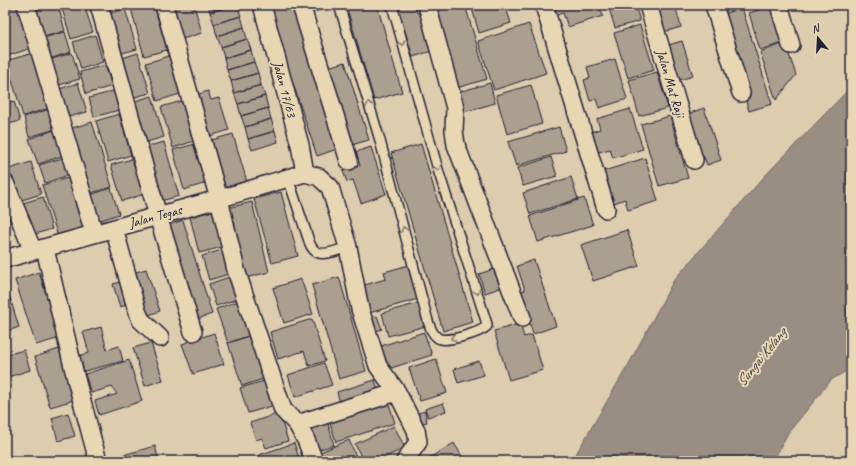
<svg xmlns="http://www.w3.org/2000/svg" width="856" height="466" font-family="Caveat,sans-serif">
<rect width="100%" height="100%" fill="#ddccad"/>
<filter id="ink" filterUnits="userSpaceOnUse"><feTurbulence type="fractalNoise" baseFrequency=".025" numOctaves="2"/><feDisplacementMap in="SourceGraphic" scale="8" xChannelSelector="R" yChannelSelector="G"/><feConvolveMatrix kernelMatrix="1 2 1 2 8 2 1 2 1" color-interpolation-filters="sRGB"/></filter>
<g filter="url(#ink)">
<path fill="#988e83" stroke="#696366" d="M851,87V368L831,380L788,433L773,461H572L630,362L674,280L763,178Z"/>
<path fill="#ab9f8f" stroke="#22223b" d="M5,5H18L31,48L5,57Z
M54,5H58L65,31L40,38L32,11Z
M61,5H84L93,32L71,39Z
M100,5H124L102,11Z
M130,5H154L167,50L144,56Z
M168,5H194L202,33L179,40Z
M208,5H235L210,12Z
M235,5H237L241,16L214,24L210,12Z
M267,5H296L343,147L317,156Z
M308,5H326L327,8L311,13Z
M346,5H377L402,92L374,100Z
M397,5H415L417,13L420,12L432,51L413,57Z
M428,5H465L487,79L453,89Z
M471,5H505L511,23L479,33Z
M549,5H599L603,16L568,27L563,13L552,16Z
M608,5H635L640,21L615,28Z
M665,5H675L681,27L657,34L649,10Z
M718,5H742L720,12Z
M772,6L783,43L760,50L749,13Z
M742,8L772,104L749,111L719,15Z
M125,9L137,49L115,55L103,15Z
M241,16L244,27L217,36L214,24Z
M529,24L546,73L494,90L478,41Z
M640,25L654,70L628,78L614,33Z
M244,27L247,39L221,47L217,36Z
M65,32L71,52L46,60L39,39Z
M95,35L103,62L81,69L73,42Z
M247,39L251,50L224,58L221,47Z
M682,41L693,76L673,82L662,47Z
M785,43L796,75L776,100L760,52Z
M251,50L254,62L227,70L224,58Z
M33,53L50,108L23,116L6,61Z
M72,53L80,79L52,87L45,61Z
M138,53L150,93L127,99L116,60Z
M169,56L180,94L157,101L146,63Z
M615,59L627,99L599,108L596,99L590,101L584,80L590,78L587,67Z
M254,62L258,73L231,81L227,70Z
M345,62L369,140L348,146L324,68Z
M105,65L112,86L86,94L80,72Z
M657,72L668,108L639,116L629,80Z
M258,73L261,85L234,93L231,81Z
M78,83L87,112L64,118L56,90Z
M490,83L495,103L461,113L455,93Z
M261,85L265,96L238,104L234,93Z
M531,85L542,124L507,134L496,95Z
M114,91L119,110L94,117L89,98Z
M208,91L211,100L219,98L229,130L207,137L194,96Z
M152,96L164,137L140,144L128,103Z
M265,96L268,108L241,116L238,104Z
M14,101L20,121L5,125V103Z
M182,101L194,141L173,148L161,107Z
M268,108L271,119L245,127L241,116Z
M704,108L721,160L707,165L703,155L696,158L682,116Z
M50,109L56,129L29,137L24,117Z
M630,109L643,149L613,158L610,149L595,153L588,133L600,129L597,119Z
M119,114L131,155L108,162L96,121Z
M670,116L688,178L659,186L641,124Z
M271,119L275,131L248,139L245,127Z
M92,122L112,187L84,195L69,129Z
M559,127L566,151L516,166L508,142Z
M54,130L62,156L38,164L29,139Z
M275,131L278,142L252,150L248,139Z
M233,134L247,182L223,189L208,141Z
M164,142L179,196L157,202L142,148Z
M195,144L206,183L184,190L173,150Z
M421,144L473,322L443,331L391,153Z
M371,147L386,194L361,203L353,180L347,182L343,171L360,166L356,152Z
M66,157L71,174L45,183L39,165Z
M551,157L557,176L523,186L517,168Z
M135,158L145,194L122,201L111,165Z
M645,158L658,201L628,210L625,199L614,203L608,183L604,184L601,172Z
M31,162L41,194L16,202L6,170Z
M571,177L578,199L530,214L523,193Z
M68,178L83,229L58,237L42,185Z
M111,188L119,214L95,222L87,196Z
M281,192L298,256L272,263L254,199Z
M43,197L52,229L32,235L23,203Z
M584,198L593,225L538,242L530,216Z
M252,202L269,272L245,278L227,208Z
M216,210L226,246L199,253L190,217Z
M183,220L212,314L195,320L165,226Z
M627,230L639,266L593,281L581,245Z
M225,249L232,273L209,280L202,256Z
M534,260L556,326L533,334L519,292L525,290L517,266Z
M409,265L418,299L369,313L361,286L386,279L384,272Z
M500,267L506,286L485,293L479,274Z
M146,269L160,311L143,317L129,274Z
M39,272L60,338L36,345L15,280Z
M232,276L240,298L216,306L209,284Z
M339,277L366,371L339,379L312,285Z
M301,279L313,314L284,323L273,288Z
M124,281L130,304L120,307L113,284Z
M5,282L19,327L5,332Z
M238,301L251,335L228,343L216,309Z
M419,303L426,326L388,336L382,313Z
M377,316L382,329L372,332L368,319Z
M312,319L325,361L309,366L304,351L278,359L270,332Z
M520,324L524,337L532,335L543,370L509,380L494,331Z
M101,327L107,350L119,346L123,361L81,372L77,356L89,353L83,332Z
M424,332L432,355L388,369L381,346Z
M214,333L224,364L193,374L182,344Z
M251,335L266,378L242,386L228,343Z
M151,343L163,380L145,386L133,348Z
M59,349L74,400L50,407L35,357Z
M24,350L30,370L5,378V355Z
M436,359L447,393L420,401L409,368Z
M129,360L142,401L99,415L95,401L117,394L112,387L91,393L85,374Z
M479,361L484,375L458,383L454,369Z
M324,363L332,385L295,397L288,375Z
M375,380L379,394L341,407L337,392Z
M264,381L272,406L248,413L240,388Z
M388,401L395,423L336,442L329,420Z
M443,403L446,411L428,417L425,409Z
M425,411L427,422L418,424L415,414Z
M68,413L75,436L58,441L52,418Z
M279,413L288,441L266,448L262,438L256,440L250,423Z
M327,420L334,445L314,451L306,426Z
M394,426L405,448L383,458L384,461H363L355,444Z
M349,440L358,461H321L318,453Z
M294,443L300,461H261L259,455Z
M454,443L465,461H424Z
M155,446L159,461H106L105,460Z"/>
<g fill="none" stroke-linecap="round" stroke-linejoin="round">
<g stroke="#22223b" stroke-width="12">
<path id="lane" d="M339,5L379,137L428,321C430,327 432,334 438,338C446,343 480,333 487,326V324L439,173L392,5
M288,178L308,238C309,242 311,247 314,250C321,258 339,250 348,247"/>
</g>
<g stroke="#22223b" stroke-width="20">
<path id="street" d="M26,5L94,233
M99,5L158,216L193,332
M164,5L219,199L236,270L283,410L297,424L306,440L314,461
M262,5L300,145L305,173
M301,5L349,161
M427,5L455,108L454,130L456,145L522,318
M544,5L606,209
M648,5L694,160
M714,5L741,93
M779,5L791,45
M305,173L319,177L330,187L348,247L360,309L378,366L397,392L416,430L418,442L405,461
M5,183L33,251
M114,228L137,311L141,320L160,338
M45,249L76,379L98,461
M5,259C76,239 147,219 218,199C247,191 276,181 305,173
M297,424L397,392"/>
</g>
<use href="#lane" stroke="#e9d7b4" stroke-width="9"/>
<use href="#street" stroke="#e9d7b4" stroke-width="17"/>
</g>
<defs><path id="oneway-chevron" d="M-2-3.5L2.5 0L-2 3.5" fill="none" stroke-width="1.6" stroke-linecap="round" stroke-linejoin="round"/></defs>
<g stroke="#867c78">
<use href="#oneway-chevron" transform="translate(402 43) rotate(74)"/>
<use href="#oneway-chevron" transform="translate(369 104) rotate(-107)"/>
<use href="#oneway-chevron" transform="translate(438 168) rotate(74)"/>
<use href="#oneway-chevron" transform="translate(404 229) rotate(-105)"/>
<use href="#oneway-chevron" transform="translate(477 292) rotate(72)"/>
<use href="#oneway-chevron" transform="translate(453 338) rotate(168)"/>
</g>
</g>
<g text-anchor="middle" stroke-width="4" stroke-linejoin="round" paint-order="stroke">
<g font-size="14" fill="#22223b" stroke="#e9d7b4">
<text transform="translate(671 83) rotate(73)" y="5">Jalan Mat Raji</text>
<text transform="translate(285 89) rotate(75)" y="5">Jalan 17/63</text>
<text transform="translate(155 216) rotate(-15)" y="5">Jalan Tegas</text>
</g>
<g font-size="15" font-style="italic" fill="#454251" stroke="#e9d7b4">
<text transform="translate(761 357) rotate(-51)" y="5">Sungai Kelang</text>
</g>
</g>
<rect width="856" height="466" fill="none" stroke="#e9d7b4" stroke-width="20"/>
<rect x="10" y="10" width="836" height="446" fill="none" stroke="#22223b" stroke-width="1.5" filter="url(#ink)"/>
<g transform="translate(818 38) rotate(342)" stroke="#e9d7b4" stroke-width="3" paint-order="stroke">
<path d="M0-3L7 15L0 10L-7 15Z" fill="#22223b"/>
<text y="-6" font-size="11" font-weight="bold" text-anchor="middle" fill="#22223b">N</text>
</g>
</svg>
